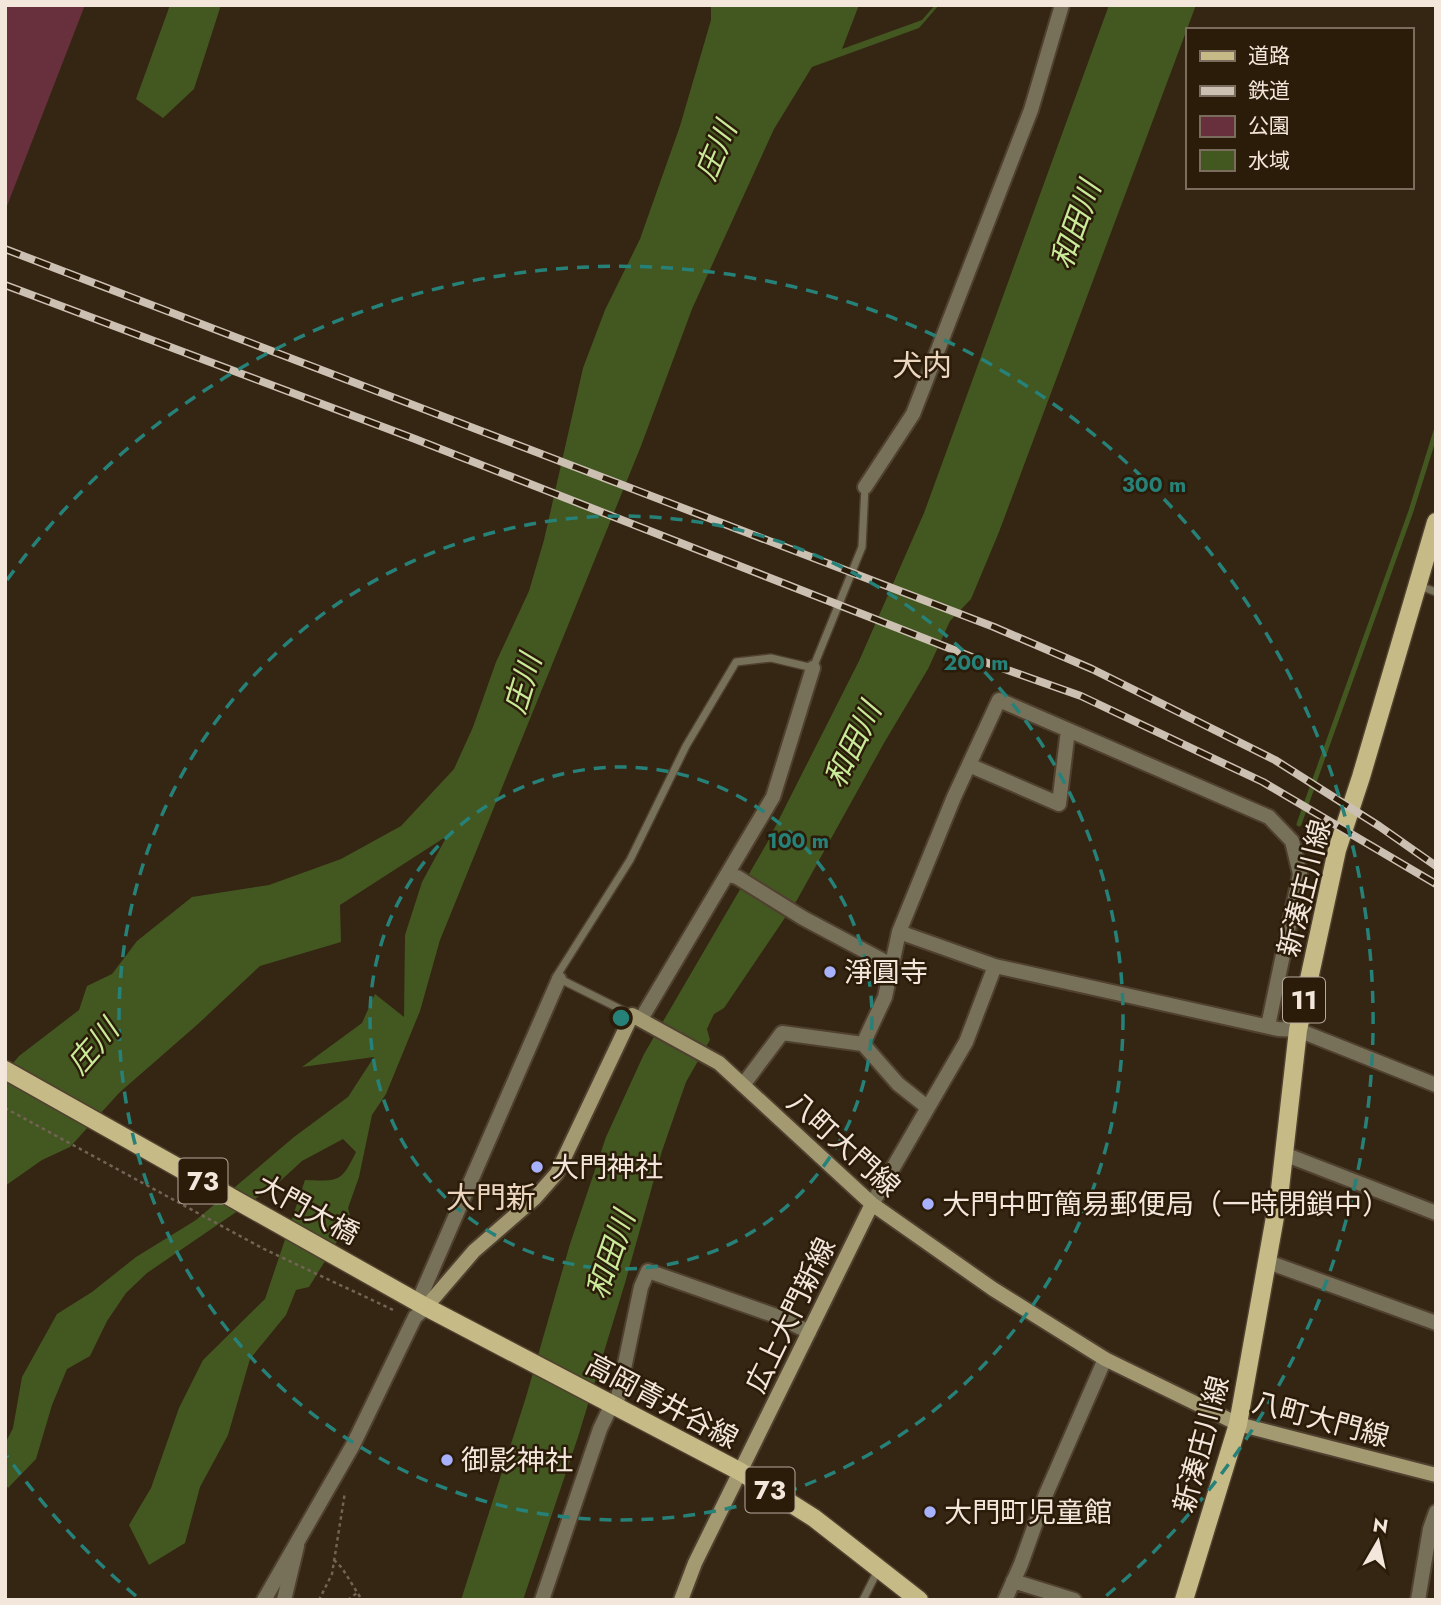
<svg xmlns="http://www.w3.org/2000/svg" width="1441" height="1605" font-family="Jost,'Noto Sans JP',sans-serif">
<rect width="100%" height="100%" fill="#352513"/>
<path fill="#67303c" d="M5,5H85L5,211Z"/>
<path fill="#435721" d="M170,5H221L194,89L163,118L136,99Z
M711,5H859L842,49L922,20L935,5H939L919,28L812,67L774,129L692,309L641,446L440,940L420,1011L386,1094L372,1115L359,1177L348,1208L351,1219L309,1287L296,1290L286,1315L250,1359L228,1435L200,1487L185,1543L149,1565L129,1525L151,1488L179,1408L203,1360L265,1299L305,1180C339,1181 341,1183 356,1152L343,1139L302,1161L277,1184L147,1273L126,1293L107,1321L90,1356L67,1369L52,1405L36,1459L8,1488L5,1483V1444L13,1428L22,1377L57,1314L92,1292L136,1257L196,1220L294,1137L348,1097L374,1057L302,1067L362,1023L375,994L404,1017L405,935L422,882L447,836L340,905L341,942L260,966L198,1024L119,1093L70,1147L42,1160L5,1186V1073L19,1056L79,1010L87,986L112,974L137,941L192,897L269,885L341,859L401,826L454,769L473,727L496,662L529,591L544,540L583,368L605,310L640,239L680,126L711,20Z
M1109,5H1196L999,532L971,599L950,621L928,669L884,743L797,900L724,1008L714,1014L707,1029L710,1040L686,1082L662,1151L625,1283L578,1437L523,1600H461L526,1397L570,1244L606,1137L644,1054L767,843L859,661L924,513Z"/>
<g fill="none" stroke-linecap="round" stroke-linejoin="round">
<path stroke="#435721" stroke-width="5" d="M1299,824L1411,511L1436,431"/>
<g stroke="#50402f" stroke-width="10">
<path id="service" d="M1417,585L1436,592
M632,1015L556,977L630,860L686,746L736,662L771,658L813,668L862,547L865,487
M863,1600L879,1568"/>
</g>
<g stroke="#50402f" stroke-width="18">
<path id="minor" d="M865,487L913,414L1031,110L1062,5
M969,765L1059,804L1068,730
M727,875L737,877L803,918L893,966
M899,932L995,966L1278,1029L1298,1030L1436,1085
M641,1019L773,797L813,668
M743,1085L782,1033L863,1044
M927,1107L898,1084L863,1044L885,997L899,932L954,797L999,700L1269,817L1292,841L1300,874L1268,1026
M1284,1154L1436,1213
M872,1204L966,1042L995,966
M1268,1262L1436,1323
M418,1302L559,979
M616,1407L641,1287L648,1271L779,1317L809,1332
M1013,1581L1074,1600
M284,1600L297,1546
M542,1600L600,1429L612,1404
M1005,1600L1021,1564L1046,1494L1105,1359
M1418,1600L1430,1529L1436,1512"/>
</g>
<g stroke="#50402f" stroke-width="18">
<path id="tertiary" d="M264,1600L353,1445L415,1317L426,1307"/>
</g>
<g stroke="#50402f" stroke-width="18">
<path id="secondary" d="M426,1307L474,1251L535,1198L557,1173L632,1015L719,1063L872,1204L993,1289L1105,1359L1238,1424L1436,1475
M681,1600L695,1563L872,1204"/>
</g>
<g stroke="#50402f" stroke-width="21">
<path id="primary" d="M5,1070L426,1307L741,1472L814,1518L919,1600
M1184,1600L1238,1424L1280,1189L1298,1030L1337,850L1361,777L1436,522"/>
</g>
<path stroke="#726354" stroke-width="2.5" stroke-dasharray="3.5 3.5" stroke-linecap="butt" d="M5,1108L262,1248L393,1310
M334,1560L342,1568L362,1600
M319,1600L332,1574L345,1492
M348,1600L358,1592"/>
<use href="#service" stroke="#777159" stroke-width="7"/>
<use href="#minor" stroke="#777159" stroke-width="14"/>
<use href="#tertiary" stroke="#777159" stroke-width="14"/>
<use href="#secondary" stroke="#a39a72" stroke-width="14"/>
<use href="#primary" stroke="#c6ba86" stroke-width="18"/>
<g stroke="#ccc0b3" stroke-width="8">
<path id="rail" d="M5,249L994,627L1092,669L1275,760L1379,826L1436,866
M5,285L415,439L982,661L1081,696L1263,782L1436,884"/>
</g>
<use href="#rail" stroke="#2b1b09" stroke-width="5" stroke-dasharray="16" stroke-linecap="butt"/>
</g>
<g fill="none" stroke="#268179" stroke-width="3.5" stroke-dasharray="12 9">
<circle cx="621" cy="1018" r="251"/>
<circle cx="621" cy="1018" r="502"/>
<path d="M136 1596A754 754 0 0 1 7 1456M7 580A754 754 0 1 1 1106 1596"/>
</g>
<g fill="#a7b1fc" stroke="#2b1b09" stroke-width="2.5">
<circle cx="830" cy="972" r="7"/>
<circle cx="537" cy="1167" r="7"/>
<circle cx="928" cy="1204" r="7"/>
<circle cx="447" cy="1460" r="7"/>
<circle cx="930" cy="1512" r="7"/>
</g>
<g text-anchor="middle" stroke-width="5" stroke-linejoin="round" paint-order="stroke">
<g fill="#2b1b09" stroke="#b7aa9d" stroke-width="2">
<rect x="1283" y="977.5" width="42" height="45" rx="5"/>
<rect x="178.5" y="1158.5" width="49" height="45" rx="5"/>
<rect x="745.5" y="1467.5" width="49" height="45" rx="5"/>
</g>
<g font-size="26" font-weight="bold" fill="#f3e7dc">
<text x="1304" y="1009">11</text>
<text x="203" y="1190">73</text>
<text x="770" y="1499">73</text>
</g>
<g font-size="28" fill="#f3e7dc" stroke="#2b1b09">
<text transform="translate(1304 888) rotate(-76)" y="10">新湊庄川線</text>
<text transform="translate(844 1144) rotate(42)" y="10">八町大門線</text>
<text transform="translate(308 1209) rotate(29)" y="10">大門大橋</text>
<text transform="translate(790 1315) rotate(-64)" y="10">広上大門新線</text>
<text transform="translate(662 1401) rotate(28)" y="10">高岡青井谷線</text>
<text transform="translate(1321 1419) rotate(15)" y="10">八町大門線</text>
<text transform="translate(1201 1444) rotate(-75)" y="10">新湊庄川線</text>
</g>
<g font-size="28" fill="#f3e7dc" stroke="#2b1b09" text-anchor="start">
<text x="844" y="982">淨圓寺</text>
<text x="551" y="1177">大門神社</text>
<text x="942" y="1214">大門中町簡易郵便局（一時閉鎖中）</text>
<text x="461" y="1470">御影神社</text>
<text x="944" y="1522">大門町児童館</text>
</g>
<g font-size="30" font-style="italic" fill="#c9eb99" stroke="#2b1b09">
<text transform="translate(716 151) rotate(-67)" y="10">庄川</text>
<text transform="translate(1076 225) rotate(-70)" y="10">和田川</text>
<text transform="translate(523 684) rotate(-73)" y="10">庄川</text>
<text transform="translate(853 745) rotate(-64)" y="10">和田川</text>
<text transform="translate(93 1047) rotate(-49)" y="10">庄川</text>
<text transform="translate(611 1255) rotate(-71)" y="10">和田川</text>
</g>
<g font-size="30" fill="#ecd6c0" stroke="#2b1b09">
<text x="922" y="376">犬内</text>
<text x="491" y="1208">大門新</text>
</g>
</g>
<circle cx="621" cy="1018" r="10" fill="#268179" stroke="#2b1b09" stroke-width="3.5"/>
<g font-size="21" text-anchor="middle" font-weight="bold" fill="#268179" stroke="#2b1b09" stroke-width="5" stroke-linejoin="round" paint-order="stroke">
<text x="1154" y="492">300 m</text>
<text x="976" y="670">200 m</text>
<text x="798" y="848">100 m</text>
</g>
<rect width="1441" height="1605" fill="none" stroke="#f3e7dc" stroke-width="14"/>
<rect x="1186" y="28" width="228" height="161" fill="#2b1b09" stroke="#7b6d5d" stroke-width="2"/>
<rect x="1200" y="51" width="35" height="10" fill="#c6ba86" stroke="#7b6d5d" stroke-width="2"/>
<text x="1248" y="63" font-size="21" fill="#f3e7dc">道路</text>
<rect x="1200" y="86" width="35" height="10" fill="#ccc0b3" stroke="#7b6d5d" stroke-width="2"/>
<text x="1248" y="98" font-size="21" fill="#f3e7dc">鉄道</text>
<rect x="1200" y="116" width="35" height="21" fill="#67303c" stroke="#7b6d5d" stroke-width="2"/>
<text x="1248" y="133" font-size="21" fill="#f3e7dc">公園</text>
<rect x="1200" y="150" width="35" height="21" fill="#435721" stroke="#7b6d5d" stroke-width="2"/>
<text x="1248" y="168" font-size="21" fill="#f3e7dc">水域</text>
<g transform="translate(1378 1542) rotate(9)" stroke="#2b1b09" stroke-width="5" paint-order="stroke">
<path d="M0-5L12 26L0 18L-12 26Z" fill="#f3e7dc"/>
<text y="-10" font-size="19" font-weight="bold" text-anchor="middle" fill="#f3e7dc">N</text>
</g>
</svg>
